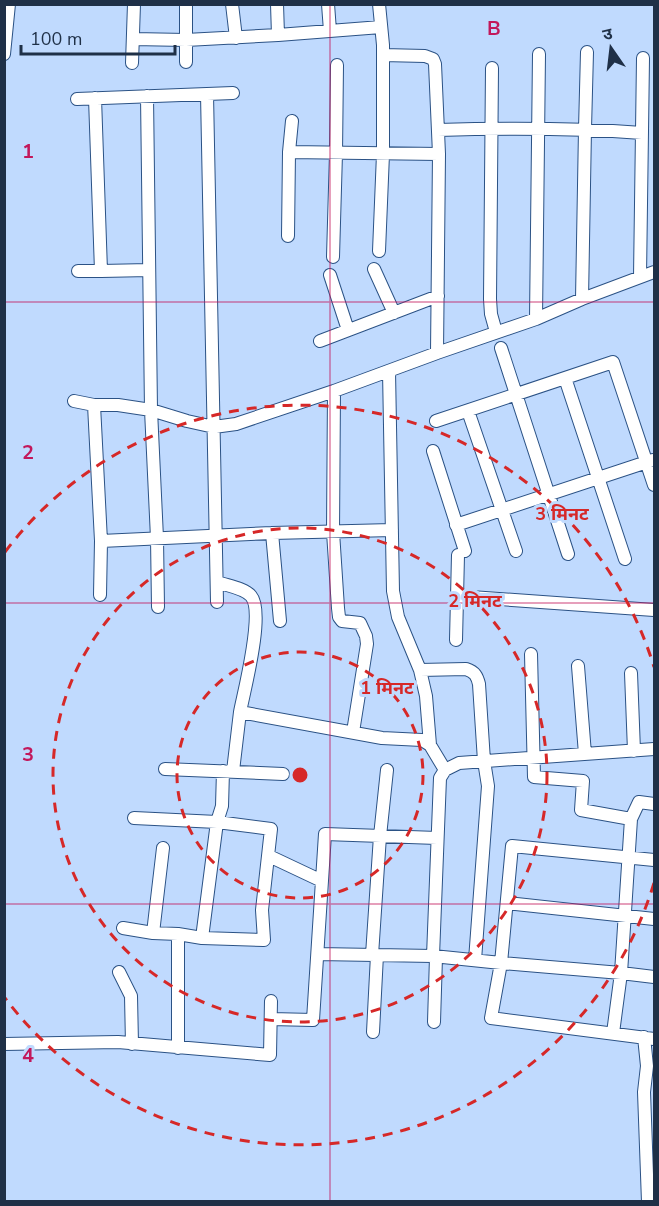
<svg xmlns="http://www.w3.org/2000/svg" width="659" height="1206" font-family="'Nunito Sans','Noto Sans Devanagari',sans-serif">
<rect width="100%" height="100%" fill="#c0dafe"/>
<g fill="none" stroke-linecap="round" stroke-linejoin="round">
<g stroke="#2b5285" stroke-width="14">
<path id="minor" d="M232,4L236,38
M277,4L278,35
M328,4L330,31
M133,39L186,40L278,35L381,27
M4,54L9,4
M383,55L425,56L433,59L435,64L439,154L437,353
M186,62V4
M132,63L134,4
M492,68L490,299L491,314L496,332
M207,94L217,602
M147,96L151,410L157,538L158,607
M77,99L233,93
M438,130C506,128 574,128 642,133
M289,152L439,154
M288,236L289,152L292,121
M379,251L383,154V45L379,4
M333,257L336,153L337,65
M374,269L394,313
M78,271H101L95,98
M101,271L149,270
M330,275L348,330
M640,277L643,58
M582,299L585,129L587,52
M536,319L539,54
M320,341L438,296
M501,348L568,554
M389,371L393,591L398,617L420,670L426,696L430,745
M565,378L625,559
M334,391L333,532L338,608L339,617L342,621L360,623L366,636L367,644L353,732
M74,401L94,405H118L151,410L187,421L214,427L236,424L334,391L437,353L536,319L582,299L654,272
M94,405L101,541L100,595
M468,411L516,551
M436,421L613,362L654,485
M433,451L465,551
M456,525L653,460
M272,533L280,621
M101,541L272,533L392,530
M217,582C228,586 244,588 251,596C265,612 244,691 240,712
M457,596L654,610
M456,640L458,555
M531,654L534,777L583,781L581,810L631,819
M578,666L585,754
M420,670L466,669C475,672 477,676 479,684L484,761L488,786L475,960
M631,673L634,751
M165,769L283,774
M233,771L240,712L382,738L422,740L430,745L445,770
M269,856L322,881
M654,860L512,846L501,963L491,1018L654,1039
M507,903L654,919
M123,928L153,933L178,934L202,938L264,940L262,910L271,829L217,822L134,818
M153,933L163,848
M202,938L217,822L222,806L223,771
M318,954L433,956L501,963L621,973L654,977
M372,955L380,836L387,770
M433,956L440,778L445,770L459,763L654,749
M119,972L131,996L132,1044
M271,1019L313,1020L325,834L437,838
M434,1022L436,957
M373,1032L377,955
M613,1033L621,973L631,819L639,802L654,804
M644,1037L647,1066L644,1092L648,1202
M4,1044L118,1042L270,1055L271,1001
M178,1048V934"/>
</g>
<use href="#minor" stroke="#fff" stroke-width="12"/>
</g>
<path fill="none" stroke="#c2185b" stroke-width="1.5" stroke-opacity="0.55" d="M330,4V1202M4,302H654M4,603H654M4,904H654"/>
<g fill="none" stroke="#d62828" stroke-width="3" stroke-dasharray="10 8">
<circle cx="300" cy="775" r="123"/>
<circle cx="300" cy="775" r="247"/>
<path d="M654 883A370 370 0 0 1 5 998M5 552A370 370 0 0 1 654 667"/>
</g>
<g font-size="20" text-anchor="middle" font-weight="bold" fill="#c2185b" stroke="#c0dafe" stroke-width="6" stroke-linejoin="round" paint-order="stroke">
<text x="494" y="35">B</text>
<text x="28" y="158">1</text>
<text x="28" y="459">2</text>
<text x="28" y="761">3</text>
<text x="28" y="1062">4</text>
</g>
<circle cx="300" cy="775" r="9" fill="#d62828" stroke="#c0dafe" stroke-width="3"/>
<g font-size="18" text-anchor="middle" font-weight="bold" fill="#d62828" stroke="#c0dafe" stroke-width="6" stroke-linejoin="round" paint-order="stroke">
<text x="562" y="520">3 मिनट</text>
<text x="475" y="607">2 मिनट</text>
<text x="387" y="694">1 मिनट</text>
</g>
<rect width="659" height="1206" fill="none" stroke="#1f3047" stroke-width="12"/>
<g transform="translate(611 48) rotate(346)" stroke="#c0dafe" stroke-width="4.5" paint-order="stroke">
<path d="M0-4.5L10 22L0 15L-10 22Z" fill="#1f3047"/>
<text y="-9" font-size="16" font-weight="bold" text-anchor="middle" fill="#1f3047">उ</text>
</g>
<path d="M21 45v9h154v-9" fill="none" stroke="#1f3047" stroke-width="3"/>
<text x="30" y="45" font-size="18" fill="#1f3047" stroke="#c0dafe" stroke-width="4.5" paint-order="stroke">100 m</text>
</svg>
